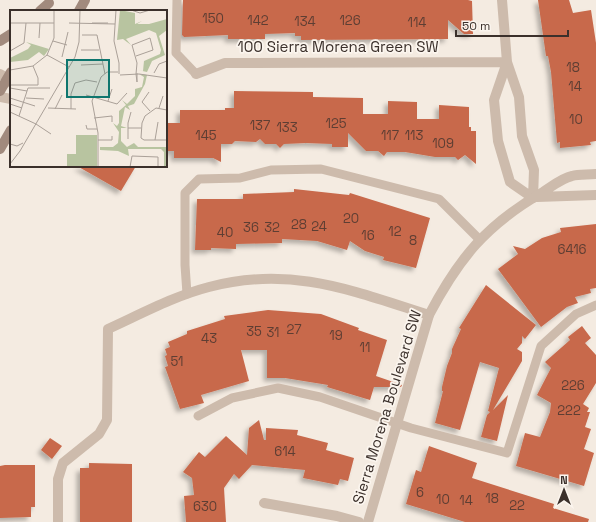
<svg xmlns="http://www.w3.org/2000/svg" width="596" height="522" font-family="'Space Grotesk',sans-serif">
<defs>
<filter id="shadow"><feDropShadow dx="-3.5" dy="3.5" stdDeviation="2" flood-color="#0004"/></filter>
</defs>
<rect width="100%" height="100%" fill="#f4ebe1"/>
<path fill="#c8694b" filter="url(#shadow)" d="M183,0H468L472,1L473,34H464L448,20V39L301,40V36H295V33L265,34V39H228V35L184,37L182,35Z
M538,0H569L573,13L591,10L596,43V141L590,142L591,145L560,148V142L557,143L551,72L548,56H546Z
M234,91L313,92V97L363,98V114H388V101L417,102V119H439V105L469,107V127H471V131H476V164L465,155L458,160L455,157H435L405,152H387L384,156L378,151H366L348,133V147H332V144L306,143L284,144L280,148L276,144H265L260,139L256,142L235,141L232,144H221V162L213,158H174V151H167L166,123H180V110H225V108H234Z
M77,166H136L121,191Z
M294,189L349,195L350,193L430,218L416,268L383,260L384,257L365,251L350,241L347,250L317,241L282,239V243L236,244V249L211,248V250H195L197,199H243V194L294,192Z
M596,224V288L590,289L591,293L575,297L578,303L567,307L541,327L498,269L518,254L513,246L525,249L542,238L561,232L560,228Z
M486,285L536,325L525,339L522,336V343L517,349L522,352V361L493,410L508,395L497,441L481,437L487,415L490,412L488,411L499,368L480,362L460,430L435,423L443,391H442V387L447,366L452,353V349L461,329L459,328Z
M268,310L321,314L359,328L358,330L387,340L376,376L402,385L401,387H374L370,400L327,387L328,385L285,378H267V350H241L249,381L201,395L204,403L180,409L165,367L168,366L165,356L167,355L165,349L170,347L168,342L187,334V331L225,319L224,316Z
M582,326L591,338L585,343L596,355V383L583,404L589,408L587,412H590L585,427L591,429L584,449L594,453L584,486L516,466L525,433L540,437L550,412L551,403L537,395L551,368L545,362L570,340L568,337Z
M259,420L264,440H266V428L298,430L297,435L328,443L326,450L354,458L348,481L340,479L338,485L303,478L305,470L252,465L239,479L234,474L224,488L226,522H186L184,496L194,495L192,478L183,472L199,452L205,457L226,436L247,455L249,428Z
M50,438L62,446L52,459L41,450Z
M429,446L477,463L472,478L554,504L553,508L589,519L588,522H465L406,504L416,470L421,472Z
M89,463L132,464V522H80V468H89Z
M5,465H35V507H31V517L0,518V466Z"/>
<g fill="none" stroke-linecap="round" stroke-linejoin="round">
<path stroke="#cdbbac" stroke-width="9" d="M177,0L176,53L196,74
M187,294L185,265V193L199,179L240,178L271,170L321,169L439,199L479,239
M198,416L232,398L278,388L320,397L411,428L507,453L541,346L576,314L596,305"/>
<path stroke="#cdbbac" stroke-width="10" d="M502,0L507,62L519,97L522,136L534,170L533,198
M507,62L494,100L498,141L510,182L533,198
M196,74L225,63L507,62
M264,503L337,516L359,522
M58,522V479L63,463L99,434L107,420L108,329C141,314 174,296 209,287C291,265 353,291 429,315"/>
<path stroke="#cdbbac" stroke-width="10" d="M0,74L7,78L11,83
M0,97L11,99
M537,197L596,195
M368,522L429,315C459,258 486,225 543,192C551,187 562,178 572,176C579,174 588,175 596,174"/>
<path stroke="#a18a7d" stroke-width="10" d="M40,11L49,3
M79,11L85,0
M0,41L11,34
M0,91L11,72
M0,149L11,130"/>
</g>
<g text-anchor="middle" stroke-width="3.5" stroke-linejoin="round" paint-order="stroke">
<g font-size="13" fill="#5e3e33">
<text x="213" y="23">150</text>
<text x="258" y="25">142</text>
<text x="350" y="25">126</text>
<text x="305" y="26">134</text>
<text x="417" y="27">114</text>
<text x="573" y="72">18</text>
<text x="575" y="91">14</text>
<text x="576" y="124">10</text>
<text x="336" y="128">125</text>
<text x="260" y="130">137</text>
<text x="287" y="132">133</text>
<text x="206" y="140">145</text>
<text x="390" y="140">117</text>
<text x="414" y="140">113</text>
<text x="443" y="148">109</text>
<text x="351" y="223">20</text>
<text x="299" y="229">28</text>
<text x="319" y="231">24</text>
<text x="251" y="232">36</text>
<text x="272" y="232">32</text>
<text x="395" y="236">12</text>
<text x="225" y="237">40</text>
<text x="368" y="240">16</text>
<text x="413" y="245">8</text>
<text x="572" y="254">6416</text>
<text x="294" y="334">27</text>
<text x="254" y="336">35</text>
<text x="273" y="337">31</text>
<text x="336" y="340">19</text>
<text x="209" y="343">43</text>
<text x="365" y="352">11</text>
<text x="177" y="366">51</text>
<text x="573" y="390">226</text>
<text x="569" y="415">222</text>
<text x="285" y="456">614</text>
<text x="420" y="497">6</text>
<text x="492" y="503">18</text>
<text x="443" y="504">10</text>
<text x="466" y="505">14</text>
<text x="517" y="510">22</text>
<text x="205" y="511">630</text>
</g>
<g font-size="15" fill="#3b302b" stroke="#fbf5ee">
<text x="338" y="52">100 Sierra Morena Green SW</text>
<text transform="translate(387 407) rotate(-73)" y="5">Sierra Morena Boulevard SW</text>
</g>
</g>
<g transform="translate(10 10)">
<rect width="157" height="157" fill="#f4ebe1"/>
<path d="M110,0L125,3V14L132,11L127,14H139L157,9V20L149,26L155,45L142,51L137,62L128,60L133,61L134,51L150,44L151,40L146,23L139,20L116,29L121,35L113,29L107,30ZM16,32L39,39L34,46L29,42L18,50L0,52V48L18,39L21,35ZM129,64L137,65L135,74L124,94L118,96L120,100L115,97L111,116L117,118H111V131L117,137L124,133L128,137H157V157H154V142L151,139H118L119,146L108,141L90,140V137H103L108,133L109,122L103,113L107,116L109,113V101L116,95L112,90L117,94L125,86V79L132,77L134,67ZM66,125H87V157H57V144H66Z" fill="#b8c4a0"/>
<path fill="none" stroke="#aaa098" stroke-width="1" d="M28,0H44M106,0L104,31L109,53V64M121,0L130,3L140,0M0,13H44M59,13L105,14M82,13H98M72,25H87L95,64M29,28L30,13M43,31L57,35M71,40H89M0,41L14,33L16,13M37,45L59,57M52,47L58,22M71,55L93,54M0,60L23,56L37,45L44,28V0M144,63L149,54L157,51M126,64L127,53L122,35L140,28L143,40L126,46M126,64L127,72V63M110,65L129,64L157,68M0,75H28V68L23,56M0,78L17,81M17,81L18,78H40M139,82L132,92L140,101M76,85L107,94L117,83M0,88L25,96M16,88L34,89M98,91L102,79M0,94L12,98M38,98L66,99M149,98L153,86M45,99L52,85M61,99V84L65,73L76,70L87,72M157,100L146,98L135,106L132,113L131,128L134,130H157M0,102L26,114L41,124M9,106L17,81M84,108L102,106V112M76,115L77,119H87M118,118H131M118,129V113L121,102M88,130H102V126M145,130L148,112M0,134L7,136L13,133M0,154L10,141L65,47L69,32L70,0M88,157V123L82,91L91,67L97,62H108M120,157L122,146L148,147V157"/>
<path fill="#0f766e" fill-opacity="0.15" stroke="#0f766e" stroke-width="2" d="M57,50H99V87H57Z"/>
<rect width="157" height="157" fill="none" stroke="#3b302b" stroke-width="2"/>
</g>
<g transform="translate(564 490)" stroke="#fbf5ee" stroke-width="3" paint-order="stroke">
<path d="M0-3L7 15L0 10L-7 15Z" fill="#3b302b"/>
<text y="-6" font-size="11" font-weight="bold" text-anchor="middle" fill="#3b302b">N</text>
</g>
<path d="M456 30v6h112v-6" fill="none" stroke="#3b302b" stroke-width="2"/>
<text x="462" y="30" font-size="12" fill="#3b302b" stroke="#fbf5ee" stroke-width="3" paint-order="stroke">50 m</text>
</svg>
